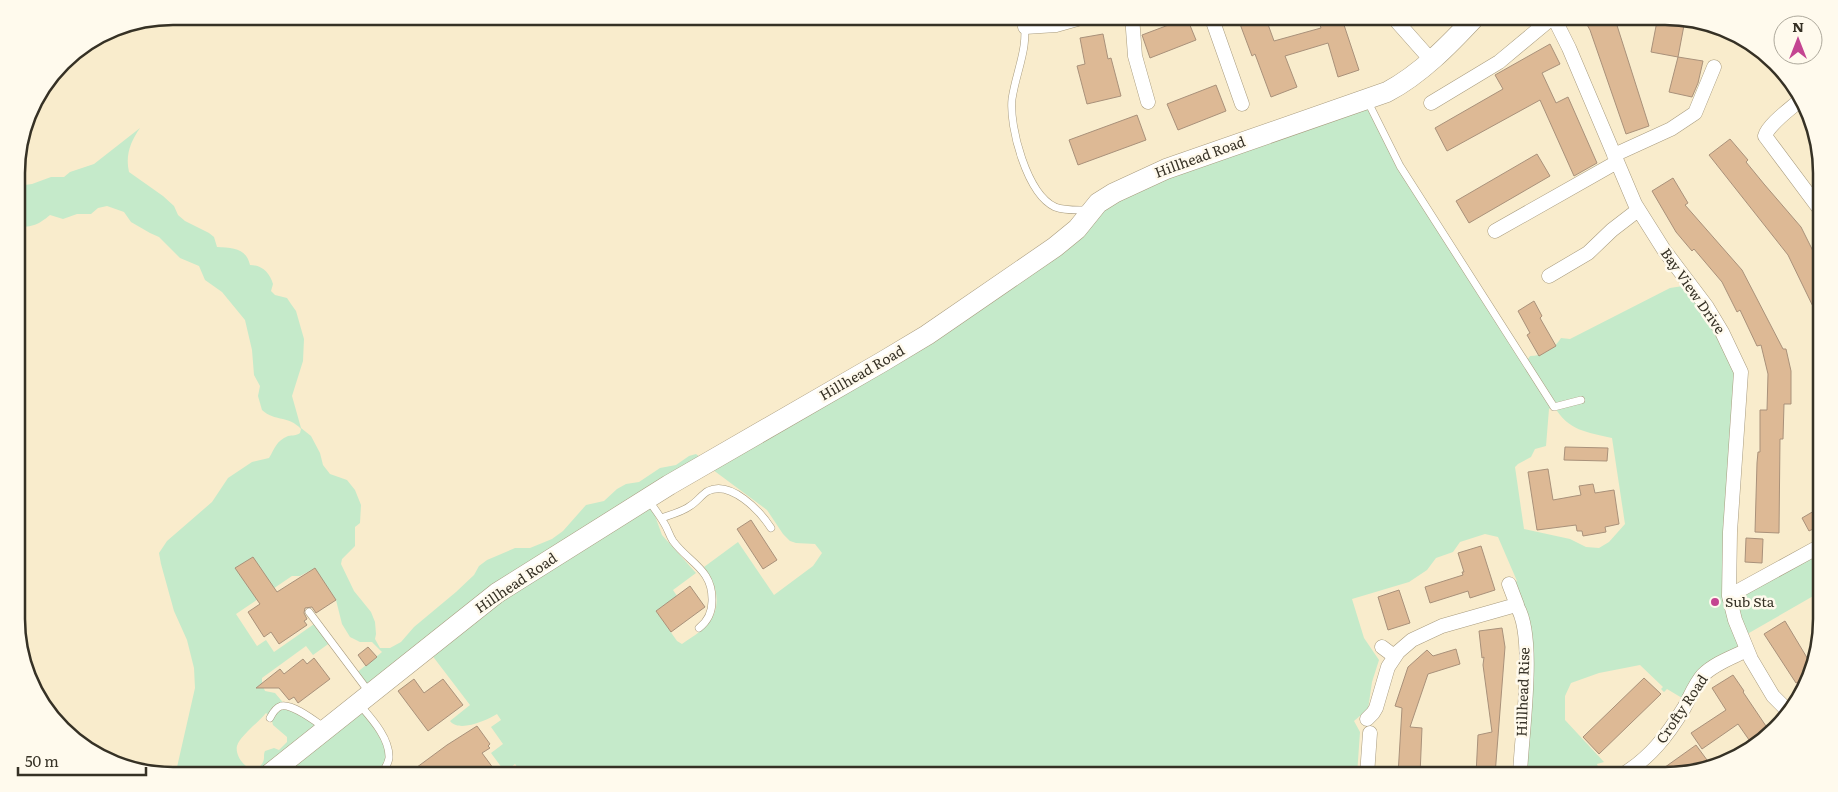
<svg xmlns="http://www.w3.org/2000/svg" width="1838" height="792" font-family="Literata,serif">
<rect width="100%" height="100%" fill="#f9eccc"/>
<path fill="#c5eaca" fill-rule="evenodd" d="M1366,100L1377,125L1526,362L1530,356C1543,356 1554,349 1561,338L1570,339L1670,288L1683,286L1689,283L1741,372L1729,596L1822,546V591L1742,637L1746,650L1719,664L1687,701L1667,689L1664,692L1661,689L1663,687L1640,665L1599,673L1571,683L1565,696V720L1604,762L1597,764L1601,775H1520L1527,677L1510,585L1517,581L1498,537L1485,534L1460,542L1453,552L1436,558L1427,570L1409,582L1352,599L1364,638L1379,660L1372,682L1368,709L1354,721L1360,732L1357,775L524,776L515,764L505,772L491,753L503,744L491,727L501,720L497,714C487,720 459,733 450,721L470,705L428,650L646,500L654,513L662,535L696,573L673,590L677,596L656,611L677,641L682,644C690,638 701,632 707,625C723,607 717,584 704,567L738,542L774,595L813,566L822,553L815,544L796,543L790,541L783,534L767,510L705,464L883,363L1099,204ZM1554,406C1568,431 1587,432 1612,438L1625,524L1609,542L1599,548L1586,547L1570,539L1524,529L1515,467L1518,464L1531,457L1535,449L1546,446L1549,409Z
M140,128C131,141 125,155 129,172L163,196L174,206L178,215L185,221L209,233L214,237L217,247C233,248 246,248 250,265C262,265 270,273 273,284L271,291L275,295L287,298L291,304L296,311L304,339L303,361L292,396L301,428L311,436L320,453L323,465L330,474L347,480L355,490L361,505L360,523L355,527V546L342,559L341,564L354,591L371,612L375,622L376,634L375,639L380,648H390L401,642L414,627L456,592L474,575L479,566L487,560L515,548H530L552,539L563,531L586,505L604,501L617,489L626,484L639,482L660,468L676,465L689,456L696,454L700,457L646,499L370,693L355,674L382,652L372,642H360L350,637L342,624L336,600L315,568L300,576H292L236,614L257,646L266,640L274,652L317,622L331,642L313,655L306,646L262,678V684L265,691L275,693L286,706L326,729L266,776H175L195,688L194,668L187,640L174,611L161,564L159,553L167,541L212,502L228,478L252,462L269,458C275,448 276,441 288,436C293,435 296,436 300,433L301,429C288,415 275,422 262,410L258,396L260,386L254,375L252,350L245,320L222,292L205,280L199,266L180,258L159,237L150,233L131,222L124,212L107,206L98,208L91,214H77L63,219L50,215C38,225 33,227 17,227V186L32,184L51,177H64L70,172L94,164ZM266,713L271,717L273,725L287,737V742L279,750L274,748L265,751C263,755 265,758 263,762C254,780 234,759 237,746C240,736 259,722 266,713Z
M359,704L366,713L389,752L380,776H268Z"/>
<path fill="#ddb995" stroke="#a9917a" d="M1237,16H1265L1274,41L1321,28L1317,16H1341L1359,70L1338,77L1328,43L1285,56L1297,87L1271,97L1255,54L1252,56Z
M1582,16H1614L1649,126L1626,134L1590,30Z
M1658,16L1685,20L1678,57L1651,52Z
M1187,18L1196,40L1150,58L1142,35Z
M1103,34L1108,59L1111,58L1121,96L1087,104L1077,66L1085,64L1080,38Z
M1550,44L1560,64L1542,73L1556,103L1568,97L1597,163L1574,176L1540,100L1447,151L1435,128L1503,89L1495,75Z
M1678,57L1703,61L1698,83L1692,97L1669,92Z
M1216,85L1226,111L1178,130L1167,104Z
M1137,115L1146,140L1078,165L1069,140Z
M1730,139L1748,160L1746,162L1764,184L1801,227L1821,267V323L1788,255L1709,155Z
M1537,154L1550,176L1469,223L1456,201Z
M1673,178L1688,203L1685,205L1742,270L1783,349H1786L1791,371V404H1784L1783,439H1780L1779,533L1755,532L1757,463L1758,452H1760V410H1767L1768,374L1761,345L1757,346L1740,310L1737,312L1722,282L1694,249L1692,251L1676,232L1652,191Z
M1534,301L1542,316L1540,318L1556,346L1539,356L1527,335L1530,333L1518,311Z
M1565,447L1608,448L1607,461L1564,460Z
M1548,469L1553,500L1581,495L1579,486L1593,484L1595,493L1614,490L1619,524L1605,527L1606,532L1583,536L1582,531H1577L1576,525L1537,530L1528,472Z
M1814,511L1821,525L1809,531L1802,518Z
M751,520L777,560L763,569L737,529Z
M1746,538L1763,539L1762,563L1745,562Z
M1481,546L1495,590L1470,598L1468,591L1430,603L1425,587L1463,575L1462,572H1464L1458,553Z
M253,557L277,592L315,568L336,600L316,613L312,607L305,608L304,613L307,619L304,621L307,625L279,644L271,632L264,637L248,612L260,604L235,568Z
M690,586L705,607L671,632L656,611Z
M1399,590L1410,623L1388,630L1378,597Z
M1785,621L1812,666L1810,678L1805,686L1802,680L1796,683L1764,634Z
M1502,628L1505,647L1495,775H1476L1478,735L1492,732L1483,665L1484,657L1482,658L1479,631Z
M368,647L377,657L366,666L358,655Z
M1456,649L1460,664L1428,674L1410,727L1422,728L1420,775H1398L1402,708L1395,706L1408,667L1427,650L1433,656Z
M314,658L330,679L298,703L294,697L289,700L279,688H256L280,669L284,674L303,659L307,664Z
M1733,675L1744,691L1743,692L1770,732L1754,747L1738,724L1702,749L1691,733L1726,710L1712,688Z
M1644,678L1661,694L1599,754L1583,737Z
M414,679L424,693L443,679L463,705L428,731L398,691Z
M477,726L490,744L488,746L490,748L482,753L499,776H405L447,745Z
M1696,745L1707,760L1694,769L1675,775H1654Z"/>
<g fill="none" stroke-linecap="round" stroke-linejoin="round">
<g stroke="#a89b7e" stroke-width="8">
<path id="lane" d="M1023,16C1030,46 1016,71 1012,99C1009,127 1027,194 1055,207C1065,211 1078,210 1089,210
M1367,100L1400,166L1554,407L1581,400
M649,501C654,508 660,516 664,523C668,529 669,535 673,541C689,563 713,569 712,601C712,613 708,621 699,628
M661,518C670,515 682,512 690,506C697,502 701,495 708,491C731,480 760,511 771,528
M309,612L369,692
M359,704C371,718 390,738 389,758C388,765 384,770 380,776
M270,718C272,714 275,708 281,706C292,703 315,721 325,728"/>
</g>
<g stroke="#a89b7e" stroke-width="15">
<path id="street" d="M1132,16L1135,56L1148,102
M1211,16L1242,104
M1392,16L1431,60
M1553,16L1569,48L1635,204L1664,250L1707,307L1722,332L1741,372L1730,532L1729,596L1735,620L1751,659L1773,696L1790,713
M1025,27L1056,25L1088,16
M1799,101C1790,109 1768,125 1765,136L1821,211
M1431,103L1499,62L1553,17
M1614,155L1671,129L1695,113L1714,67
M1495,231L1617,162
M1549,276L1588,253L1612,230L1638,210
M1509,584L1517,605
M1729,596L1822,545
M1382,647L1394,656
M1367,719L1373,713L1376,708L1388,667L1398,652L1412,640L1442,626L1516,605C1537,634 1521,737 1520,775
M1367,775L1370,733
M1622,775C1650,758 1667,736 1684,708C1690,697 1695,684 1703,675C1715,663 1733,657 1747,650"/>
</g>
<g stroke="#a89b7e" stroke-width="21">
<path id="secondary" d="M267,776L497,593L669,485L882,362L927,335L1055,247L1077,229L1098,203L1114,193L1166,169L1387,92C1421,74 1450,44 1476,16"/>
</g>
<use href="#lane" stroke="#fff" stroke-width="7"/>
<use href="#street" stroke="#fff" stroke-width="14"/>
<use href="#secondary" stroke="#fff" stroke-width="20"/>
</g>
<circle fill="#c44591" stroke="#fffaed" stroke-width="2" cx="1715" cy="602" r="5"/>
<g text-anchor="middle" stroke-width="5" stroke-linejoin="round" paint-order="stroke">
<g font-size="14" fill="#363125" stroke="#fffaed">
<text transform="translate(1200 157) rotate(-20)" y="5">Hillhead Road</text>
<text transform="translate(1693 291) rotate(55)" y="5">Bay View Drive</text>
<text transform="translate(862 373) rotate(-30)" y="5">Hillhead Road</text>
<text transform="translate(516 583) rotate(-34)" y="5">Hillhead Road</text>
<text transform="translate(1523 692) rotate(-88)" y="5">Hillhead Rise</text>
<text transform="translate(1682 709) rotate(-56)" y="5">Crofty Road</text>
</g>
<g font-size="14" fill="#363125" stroke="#fffaed" text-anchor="start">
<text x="1725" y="607">Sub Sta</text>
</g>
</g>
<path d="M0 0H1838V792H0ZM173 25H1665A148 148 0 0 1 1813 173V619A148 148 0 0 1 1665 767H173A148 148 0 0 1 25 619V173A148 148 0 0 1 173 25Z" fill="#fffaed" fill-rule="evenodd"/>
<path fill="none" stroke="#363125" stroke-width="2.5" d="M173 25H1665A148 148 0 0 1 1813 173V619A148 148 0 0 1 1665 767H173A148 148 0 0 1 25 619V173A148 148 0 0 1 173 25Z"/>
<g transform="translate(1798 40)"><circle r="24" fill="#fffaed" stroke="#afaa9d"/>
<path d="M0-4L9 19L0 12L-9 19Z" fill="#c44591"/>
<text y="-8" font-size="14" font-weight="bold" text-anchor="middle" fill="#363125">N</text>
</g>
<path d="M18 767v8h128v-8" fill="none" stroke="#363125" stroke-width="2.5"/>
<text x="25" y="767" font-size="15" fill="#363125" stroke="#fffaed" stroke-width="4" paint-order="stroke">50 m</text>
</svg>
